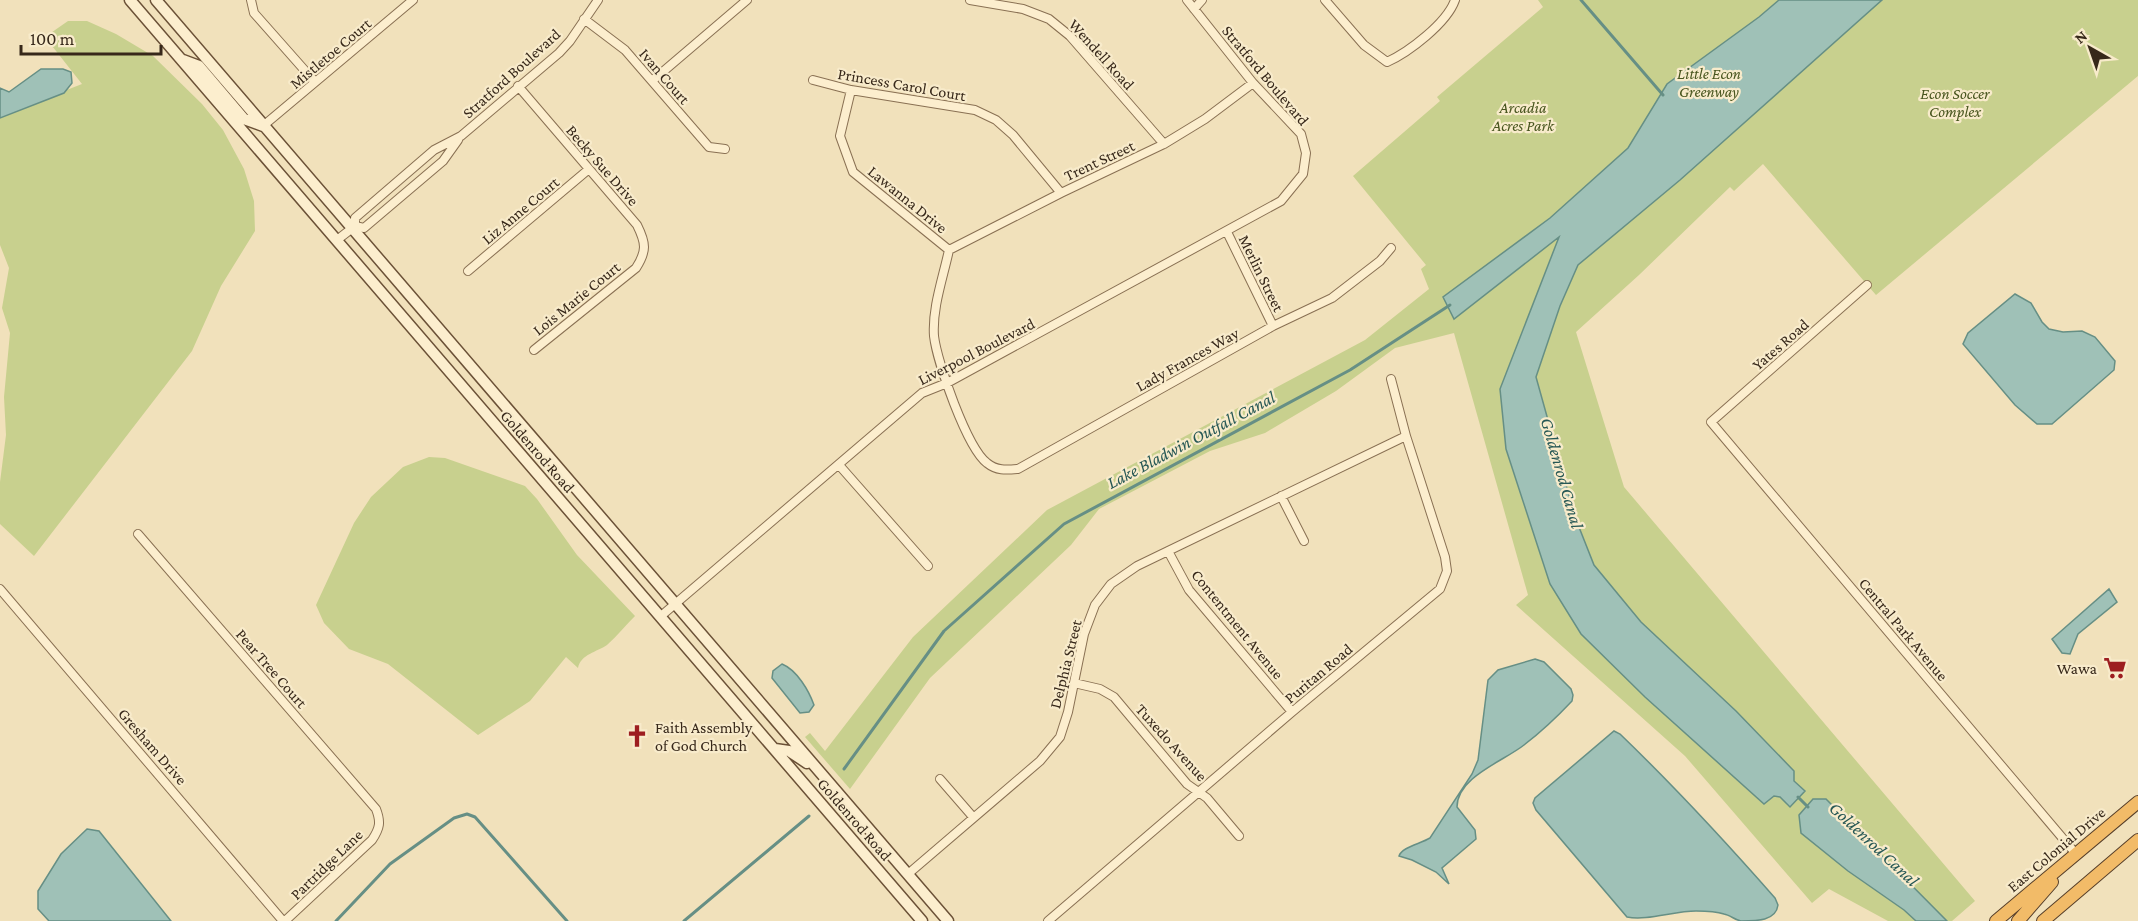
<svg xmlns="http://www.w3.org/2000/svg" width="2138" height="921" font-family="'Crimson Pro',serif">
<rect width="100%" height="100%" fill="#f1e1bb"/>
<path fill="#c8d08e" d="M1538,0H2138V76L1876,295L1763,164L1734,191L1730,187L1639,275L1576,332L1624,487L1975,901L1952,921H1888L1829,889L1812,903L1685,756L1516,605L1528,595L1454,333L1395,348L1336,391L1265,433L1210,451L1099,509L1071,545L930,678L850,789L805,737L810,733L825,751L913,637L1047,510L1365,340L1429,289L1421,269L1426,265L1353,176L1440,101L1437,97L1543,7Z
M68,21H87L116,34L153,56L202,104L223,130L244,169L254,201L255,231L221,286L192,351L34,556L0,524V482L6,435L4,397L10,333L2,308L9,268L0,245V116L82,84L45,37Z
M429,457L445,458L525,486L537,499L577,555L635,616C626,625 617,636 607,645C597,652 581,654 578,668L566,657L530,701L478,735L388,664L349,649L324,623L316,605L354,523L371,497L403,467Z"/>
<path fill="#9fc1b7" stroke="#668f85" stroke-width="1.5" d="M1779,0H1882L1680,180L1578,265L1560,306L1536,377L1575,517L1594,565L1641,622L1736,711L1794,771V781L1805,791L1790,807L1780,797L1774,796L1764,804L1645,697L1581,634L1550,584L1506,449L1500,389L1559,237L1454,319L1443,297L1550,218L1628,148L1667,84L1759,17Z
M41,69H63L71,72L72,83L64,93L0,118V88L9,92Z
M2015,294L2031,303L2042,322L2049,329L2063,332L2082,331L2095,337L2115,361L2114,370L2052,424H2037L2015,405L1963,344L1968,333Z
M2109,589L2117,602L2078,634L2070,654L2062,653L2052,639Z
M1535,659L1544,662L1571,689L1573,695L1572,701C1557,717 1541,732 1524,745C1504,761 1457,777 1457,807L1475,830L1476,839L1442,868L1449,884L1436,872L1412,860L1399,856C1402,847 1420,844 1430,838L1472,774L1478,760L1488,680L1498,670Z
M782,664C797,670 809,691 814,705L809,712L800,713L772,678L773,671Z
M1614,731L1620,734C1674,786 1725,841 1775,898L1778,905C1776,921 1757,921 1741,921C1735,920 1730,915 1724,914C1715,911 1705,911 1696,911C1674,911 1647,921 1627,917L1536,810L1533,803L1535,798Z
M1813,799H1826L1947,921H1916L1904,910L1848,871L1801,833L1799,815Z
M87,829L99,831L171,921H49L38,909V891L61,854Z"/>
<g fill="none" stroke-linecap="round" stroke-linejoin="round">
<path stroke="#668f85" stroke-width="3" d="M1581,0L1663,95
M844,769L944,631L1064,524L1350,370L1450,305
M1798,797L1808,807
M336,921L390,864L454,818L467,814L475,817L567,921
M684,921L809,816"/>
<g stroke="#897053" stroke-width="10">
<path id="minor" d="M251,0L254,13L315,82
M970,0L1023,9L1049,19L1070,36L1164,144
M1325,0L1364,45L1387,62C1409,52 1447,23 1455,0
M1194,9L1202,0
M584,19L625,50L709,147L725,149
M813,80L851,90L975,110L996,120L1013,135L1061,193
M652,81L747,0
M518,86L637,225C646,243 647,251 636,268L534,350
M851,90L840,136L853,172L949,250C943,278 932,308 934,336C937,362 967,448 987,463C997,471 1006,470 1018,469L1273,326L1332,298L1380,261L1391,248
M263,126L413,0
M355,226L364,228L443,161L458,140
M1227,232L1273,326
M337,240L355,226V218L434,150L461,136L559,53L570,41L598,0
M949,250L1061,193L1164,144L1205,119L1253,83
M468,271L589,169
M1867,285L1711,422L2076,854
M839,465L928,566
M1281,496L1304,541
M138,534L376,809C381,822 380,828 372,840L285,921
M1168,551L1189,590L1292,712
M0,589L283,921
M661,616L922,393L947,383L1281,201L1303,174L1306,153L1301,134L1253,83L1187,0
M1074,683L1100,689L1114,697L1187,784L1207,798L1239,836
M940,779L973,817
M908,874L1040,761L1060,737L1068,712L1084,634L1095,605L1111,584L1137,566L1406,436
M1048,921L1292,712L1440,589L1447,571L1445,557L1406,436L1391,379"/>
</g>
<g stroke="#6b5137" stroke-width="13">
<path id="secondary" d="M130,0L922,921
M156,0L948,921
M183,60L199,66L244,119L263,126
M775,749L789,751L807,763"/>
</g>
<g stroke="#563e29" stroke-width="14">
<path id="trunk" d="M1996,921L2138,802
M2018,921L2052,882
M2043,921L2138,840"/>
</g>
<use href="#minor" stroke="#fceece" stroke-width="8"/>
<use href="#secondary" stroke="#fceece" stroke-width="10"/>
<use href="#trunk" stroke="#f2bb68" stroke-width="12"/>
</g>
<defs>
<g id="supermarket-bare" transform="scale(1.8)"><path d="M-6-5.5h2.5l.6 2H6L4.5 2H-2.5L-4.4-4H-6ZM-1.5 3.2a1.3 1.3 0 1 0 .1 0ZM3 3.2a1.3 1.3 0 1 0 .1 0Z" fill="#9d1e20" stroke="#f8ebcb" stroke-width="2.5" paint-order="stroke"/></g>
<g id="church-bare" transform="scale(1.8)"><path d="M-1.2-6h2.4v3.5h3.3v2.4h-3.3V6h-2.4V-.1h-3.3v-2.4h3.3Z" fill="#9d1e20" stroke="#f8ebcb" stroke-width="2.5" paint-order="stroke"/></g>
</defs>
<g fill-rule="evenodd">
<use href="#supermarket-bare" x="2115" y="668"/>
<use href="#church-bare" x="637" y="736"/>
</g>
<g text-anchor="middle" stroke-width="4.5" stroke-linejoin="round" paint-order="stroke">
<g font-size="16" fill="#37281a" stroke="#f8ebcb">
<text transform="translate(330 53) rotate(-40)" y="6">Mistletoe Court</text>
<text transform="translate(1102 54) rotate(48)" y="6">Wendell Road</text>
<text transform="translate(511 73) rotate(-42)" y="6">Stratford Boulevard</text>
<text transform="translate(1266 75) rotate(50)" y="6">Stratford Boulevard</text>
<text transform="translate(665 76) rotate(49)" y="6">Ivan Court</text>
<text transform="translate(902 84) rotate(10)" y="6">Princess Carol Court</text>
<text transform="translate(1099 160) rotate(-25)" y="6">Trent Street</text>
<text transform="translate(603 165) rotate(49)" y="6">Becky Sue Drive</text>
<text transform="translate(908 199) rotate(39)" y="6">Lawanna Drive</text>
<text transform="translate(520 210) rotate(-40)" y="6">Liz Anne Court</text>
<text transform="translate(1262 273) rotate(64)" y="6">Merlin Street</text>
<text transform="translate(576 298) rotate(-39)" y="6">Lois Marie Court</text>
<text transform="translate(1780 344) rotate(-41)" y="6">Yates Road</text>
<text transform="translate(976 351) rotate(-27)" y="6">Liverpool Boulevard</text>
<text transform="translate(1187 359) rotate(-29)" y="6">Lady Frances Way</text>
<text transform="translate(538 451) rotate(49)" y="6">Goldenrod Road</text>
<text transform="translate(1238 624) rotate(51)" y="6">Contentment Avenue</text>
<text transform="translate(1904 629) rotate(50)" y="6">Central Park Avenue</text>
<text transform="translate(1065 664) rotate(-76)" y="6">Delphia Street</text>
<text transform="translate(272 668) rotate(49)" y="6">Pear Tree Court</text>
<text transform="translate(1318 673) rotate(-40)" y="6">Puritan Road</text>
<text transform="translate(1172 742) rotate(48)" y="6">Tuxedo Avenue</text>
<text transform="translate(153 746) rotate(49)" y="6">Gresham Drive</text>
<text transform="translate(855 819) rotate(49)" y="6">Goldenrod Road</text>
<text transform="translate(2056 849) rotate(-40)" y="6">East Colonial Drive</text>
<text transform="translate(326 864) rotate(-44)" y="6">Partridge Lane</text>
</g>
<g font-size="16" font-style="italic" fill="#48551e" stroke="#f8ebcb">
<text x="1709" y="79">Little Econ<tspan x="1709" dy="18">Greenway</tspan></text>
<text x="1955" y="99">Econ Soccer<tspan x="1955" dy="18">Complex</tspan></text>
<text x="1523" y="113">Arcadia<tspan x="1523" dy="18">Acres Park</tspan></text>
</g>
<g font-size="16" fill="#37281a" stroke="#f8ebcb" text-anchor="end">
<text x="2097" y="674">Wawa</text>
<text x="655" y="733" text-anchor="start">Faith Assembly<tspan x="655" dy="18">of God Church</tspan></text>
</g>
<g font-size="18" font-style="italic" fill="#275855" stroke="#f8ebcb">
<text transform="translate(1191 440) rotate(-28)" y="6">Lake Bladwin Outfall Canal</text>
<text transform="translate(1562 473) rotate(74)" y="6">Goldenrod Canal</text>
<text transform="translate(1874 844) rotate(43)" y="6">Goldenrod Canal</text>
</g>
</g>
<g transform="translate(2090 48) rotate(320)" stroke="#f8ebcb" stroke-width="4.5" paint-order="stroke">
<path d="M0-4.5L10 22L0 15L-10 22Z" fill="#37281a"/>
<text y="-9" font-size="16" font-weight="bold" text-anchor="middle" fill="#37281a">N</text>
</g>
<path d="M21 45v9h140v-9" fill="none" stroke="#37281a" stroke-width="3"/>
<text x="30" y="45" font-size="18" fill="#37281a" stroke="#f8ebcb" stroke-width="4.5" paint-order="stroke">100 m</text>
</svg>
